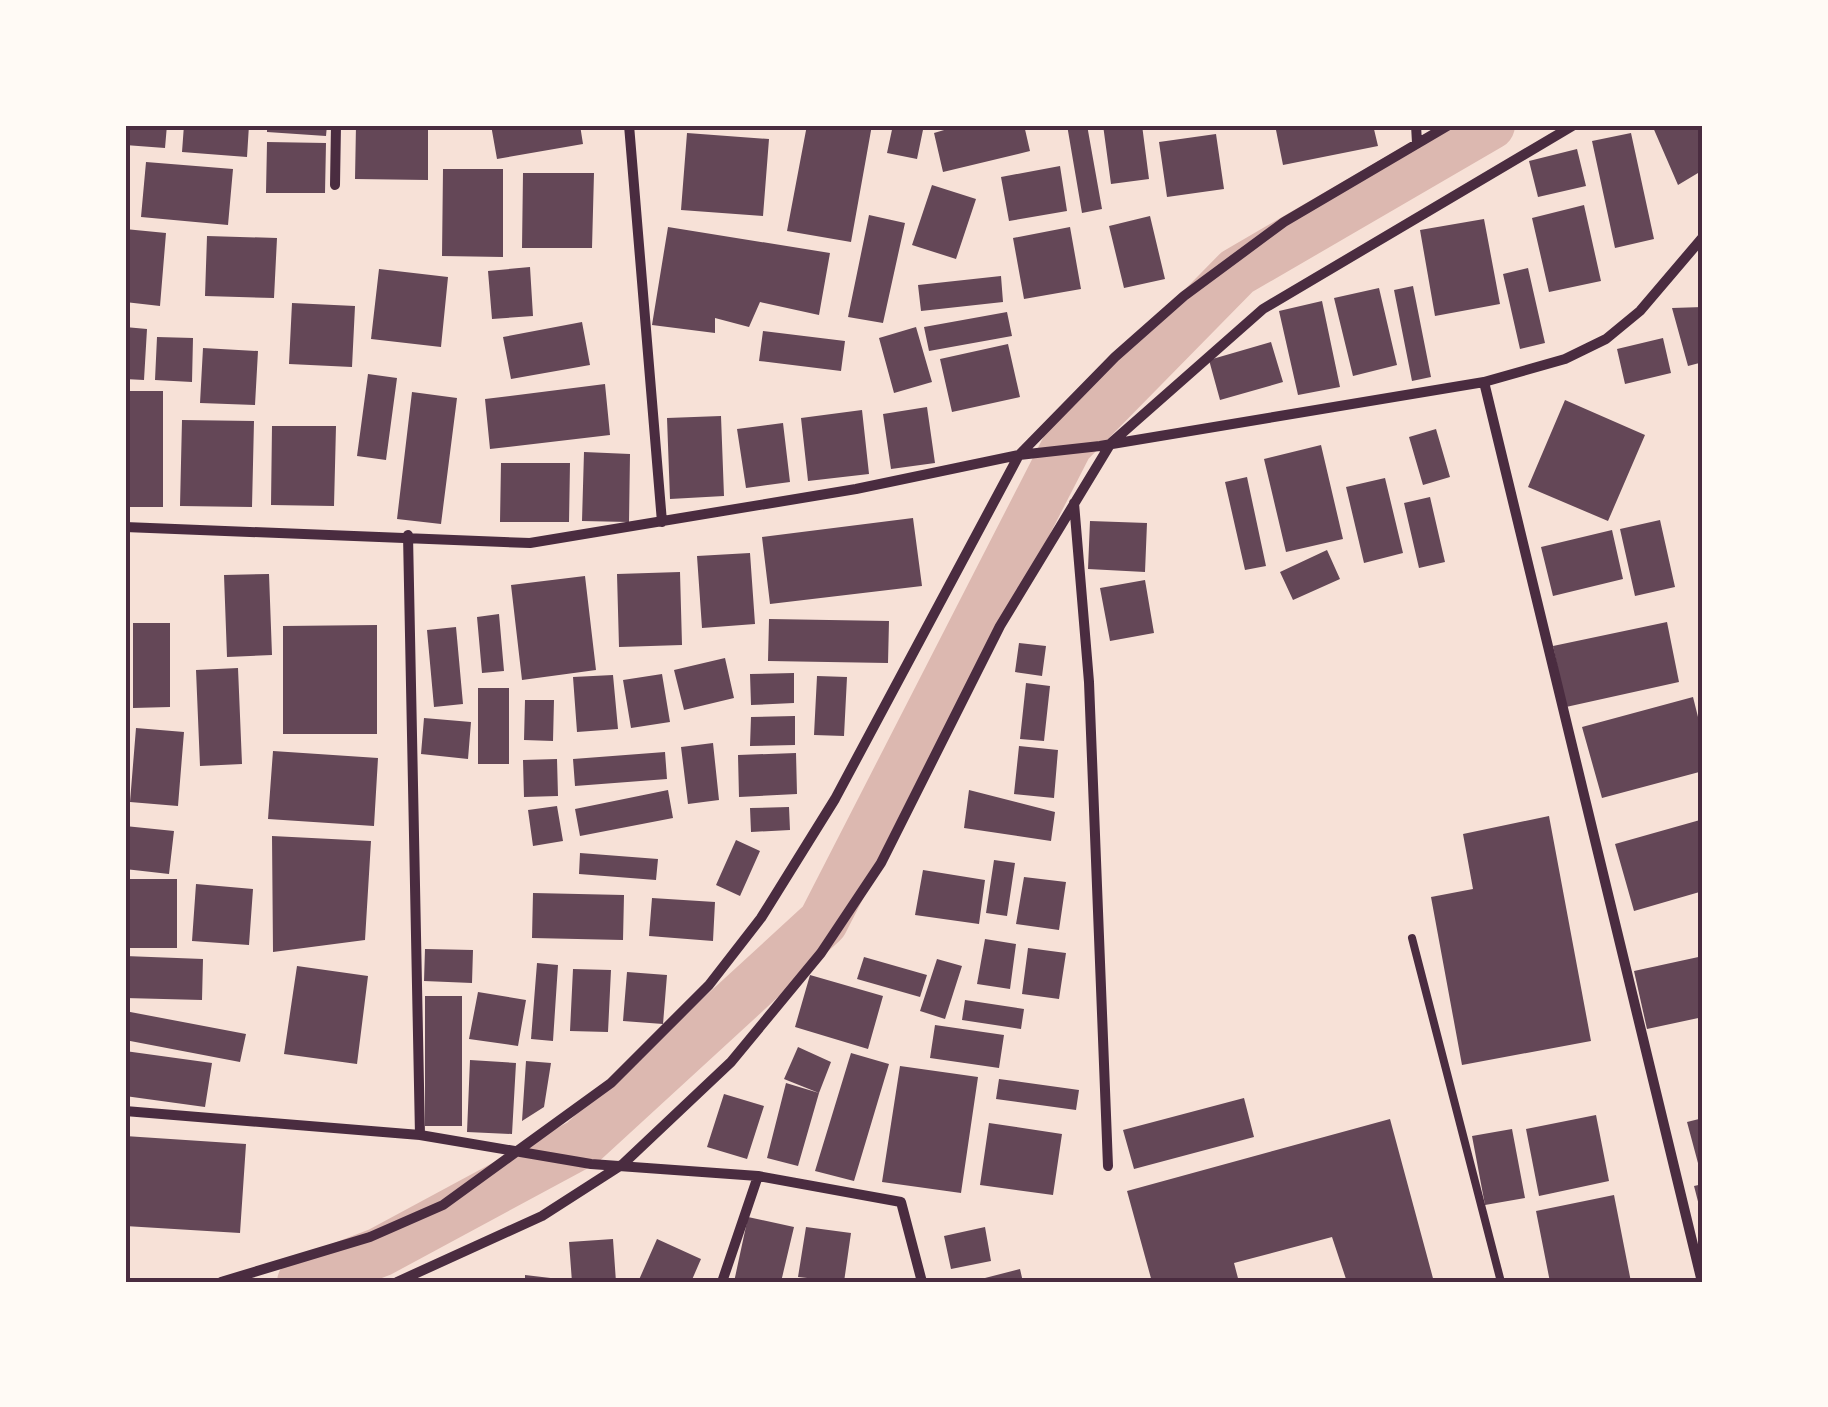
<svg xmlns="http://www.w3.org/2000/svg" width="1828" height="1407" font-family="'Archivo Narrow',sans-serif">
<rect width="100%" height="100%" fill="#f7e1d7"/>
<g fill="none" stroke-linecap="round" stroke-linejoin="round">
<path stroke="#dcb8b0" stroke-width="50" d="M302,1282L380,1252L582,1143L823,922L1068,444L1237,272L1490,125"/>
</g>
<path fill="#644757" d="M126,125H167L165,148L125,145Z
M184,125H249L247,157L182,152Z
M267,125H327L326,136L267,132Z
M356,125H428V180L355,179Z
M491,125H580L583,144L497,159Z
M807,125H872L851,242L787,231Z
M893,125H924L917,159L887,153Z
M961,125H1024L1030,151L943,172L934,133Z
M1067,125H1087L1102,209L1082,213Z
M1103,125H1142L1149,179L1111,184Z
M1275,125H1373L1378,146L1283,165Z
M1652,125H1703V170L1678,185Z
M687,133L769,139L763,216L681,210Z
M1631,133L1654,239L1615,248L1592,141Z
M1216,134L1224,189L1167,197L1159,142Z
M267,142L326,143L325,193H266Z
M1577,149L1586,186L1538,197L1529,161Z
M146,162L233,169L228,225L141,217Z
M1060,166L1067,211L1009,221L1001,177Z
M443,169H503V257L442,256Z
M523,173H594L592,248H522Z
M932,185L976,199L956,259L912,245Z
M1584,205L1601,281L1549,292L1532,218Z
M869,215L905,223L883,323L848,317Z
M1150,216L1165,279L1124,288L1109,226Z
M1484,219L1500,304L1435,316L1420,230Z
M668,227L830,253L819,315L760,302L749,327L715,318V333L652,325Z
M1070,227L1081,289L1024,299L1013,238Z
M125,229L166,233L160,306L125,302Z
M207,236L277,238L274,298L205,296Z
M530,267L533,316L492,319L488,271Z
M1528,268L1545,343L1520,349L1503,274Z
M379,269L448,277L441,347L371,339Z
M1001,276L1003,302L921,311L918,285Z
M1413,286L1431,377L1412,381L1394,290Z
M1379,288L1397,365L1353,376L1334,298Z
M1322,301L1340,387L1298,395L1279,311Z
M292,303L355,306L352,367L289,364Z
M1703,307V362L1688,366L1672,308Z
M1007,312L1012,336L929,351L924,327Z
M582,322L590,365L511,379L503,337Z
M125,327L147,329L144,380L125,379Z
M916,327L932,382L894,393L879,338Z
M763,331L845,341L841,371L759,361Z
M157,337L193,338L192,382L155,380Z
M1663,338L1671,373L1625,384L1617,349Z
M1271,342L1283,382L1220,400L1209,360Z
M1008,344L1020,397L952,412L940,359Z
M203,348L258,351L255,405L200,403Z
M368,374L397,378L386,460L357,456Z
M605,384L610,435L490,449L485,399Z
M125,391H163V507H125Z
M412,392L457,398L441,524L397,519Z
M1565,400L1645,435L1608,521L1528,487Z
M927,407L935,463L891,469L883,414Z
M862,410L869,474L808,481L801,418Z
M721,416L724,496L670,499L667,418Z
M182,420L254,421L252,507L180,506Z
M783,423L790,482L746,488L737,429Z
M272,426H336L334,506L271,505Z
M1436,429L1450,477L1423,485L1409,437Z
M1321,445L1343,539L1286,552L1264,459Z
M584,452L630,454L629,522L582,521Z
M501,463H570L569,522H500Z
M1247,477L1266,566L1245,570L1225,482Z
M1385,478L1403,553L1364,563L1346,487Z
M1430,497L1445,562L1419,568L1404,503Z
M913,518L922,586L770,604L762,537Z
M1660,520L1675,587L1635,596L1620,529Z
M1090,521L1147,523L1145,572L1088,569Z
M1612,530L1623,579L1553,596L1541,547Z
M1327,550L1340,579L1293,600L1280,572Z
M750,553L755,624L702,628L697,556Z
M680,572L682,645L619,647L617,574Z
M269,574L272,655L227,657L224,575Z
M585,576L596,670L522,680L511,585Z
M1145,580L1154,633L1110,641L1100,588Z
M499,614L504,671L482,673L477,617Z
M769,619L889,621L888,663L768,661Z
M1667,622L1679,682L1566,707L1553,646Z
M133,623H170V707L133,708Z
M377,625V734H283V626Z
M456,627L463,704L434,707L427,630Z
M1019,643L1046,646L1042,676L1015,672Z
M725,658L734,698L684,710L674,670Z
M238,668L242,764L200,766L196,670Z
M794,673V703L751,705L750,674Z
M662,674L670,722L631,728L623,680Z
M613,675L618,729L577,732L573,677Z
M817,676L847,677L844,736L814,735Z
M1026,683L1050,686L1044,741L1020,739Z
M478,688H509V764H478Z
M1693,697L1703,737V771L1602,798L1582,727Z
M525,700H554L553,741L524,740Z
M795,716V745L750,746L751,717Z
M424,718L471,722L468,759L421,754Z
M136,728L184,732L178,806L130,802Z
M713,743L719,800L688,804L681,747Z
M1019,746L1058,750L1054,798L1014,794Z
M273,751L378,758L374,826L268,819Z
M665,752L667,779L575,786L573,759Z
M796,753L797,794L739,797L738,755Z
M557,759L558,796L524,797L523,760Z
M668,790L673,818L580,836L575,809Z
M969,790L1055,812L1051,841L964,828Z
M557,806L563,841L533,846L528,810Z
M789,807L790,830L751,832L750,808Z
M1549,816L1591,1041L1462,1065L1431,897L1473,889L1463,834Z
M1700,820L1703,891L1634,911L1615,844Z
M125,826L174,831L169,874L125,869Z
M272,836L371,841L365,940L273,952Z
M736,840L760,851L740,896L716,885Z
M580,853L658,859L656,880L579,874Z
M994,860L1015,863L1007,916L986,913Z
M923,870L985,880L979,924L915,915Z
M1024,877L1066,882L1059,930L1016,924Z
M125,879H177V948H125Z
M196,884L253,889L249,945L192,941Z
M533,893L624,895L623,940L532,938Z
M652,898L715,902L713,941L649,936Z
M985,939L1016,944L1010,989L977,984Z
M1028,948L1066,953L1059,999L1022,994Z
M425,949L473,950L472,983L424,981Z
M125,956L203,959L202,1000L125,998Z
M1703,956V1017L1647,1029L1634,971Z
M864,957L927,975L920,997L857,979Z
M937,959L962,966L945,1019L920,1011Z
M537,963L558,965L553,1041L531,1039Z
M297,966L368,976L357,1064L284,1054Z
M573,969L611,970L608,1032L570,1031Z
M627,972L667,975L663,1024L623,1021Z
M810,975L883,996L868,1049L795,1027Z
M478,992L526,1000L518,1046L469,1039Z
M425,996H462V1126H425Z
M965,1000L1024,1009L1021,1029L962,1020Z
M125,1011L246,1034L240,1062L125,1040Z
M935,1025L1004,1035L999,1068L930,1058Z
M798,1047L831,1062L819,1093L784,1079Z
M125,1051L212,1063L205,1107L125,1096Z
M851,1053L889,1064L854,1181L815,1171Z
M470,1060L516,1063L512,1134L467,1132Z
M526,1061L551,1063L544,1107L522,1121Z
M900,1066L978,1077L961,1193L882,1182Z
M999,1079L1079,1090L1076,1110L996,1099Z
M786,1083L819,1093L798,1166L767,1158Z
M724,1094L764,1106L747,1159L707,1147Z
M1244,1098L1254,1137L1134,1169L1123,1130Z
M1596,1115L1609,1181L1539,1196L1526,1129Z
M1703,1118V1178H1702L1687,1122Z
M1390,1119L1434,1282H1347L1332,1237L1234,1263L1239,1282H1152L1127,1191Z
M989,1123L1062,1134L1053,1195L980,1185Z
M1512,1129L1525,1198L1485,1205L1472,1136Z
M125,1136L246,1144L240,1233L125,1226Z
M1703,1184V1217H1702L1694,1186Z
M1614,1195L1631,1282H1550L1536,1211Z
M748,1217L794,1227L781,1282H734Z
M806,1227L851,1233L844,1282L798,1277Z
M985,1227L991,1261L951,1269L944,1236Z
M613,1239L616,1282H572L569,1242Z
M657,1239L701,1259L691,1282H638Z
M1020,1269L1023,1282H986L985,1278Z
M525,1275L559,1279V1282H525Z"/>
<g fill="none" stroke-linecap="round" stroke-linejoin="round">
<path stroke="#4a2c40" stroke-width="8" d="M1412,938L1501,1282"/>
<path stroke="#4a2c40" stroke-width="10" d="M629,125L662,522
M1416,125L1417,143
M335,185L336,125
M1484,382L1702,1282
M1074,503L1089,682L1108,1166
M125,527L530,543L856,489L1019,455L1100,446L1484,382L1565,359L1606,339L1640,311L1703,237
M408,535L420,1135
M125,1111L420,1135L591,1164L758,1176L901,1202L922,1282
M221,1282L370,1237L443,1205L611,1083L709,985L761,918L835,799L1019,455L1115,357L1184,296L1284,222L1449,125
M397,1282L542,1216L623,1164L731,1062L821,953L881,863L1000,626L1111,443L1263,309L1574,125
M722,1282L758,1176"/>
</g>
<rect width="1828" height="1407" fill="none" stroke="#fffaf5" stroke-width="255"/>
<rect x="128" y="128" width="1572" height="1152" fill="none" stroke="#4a2c40" stroke-width="4"/>
</svg>
